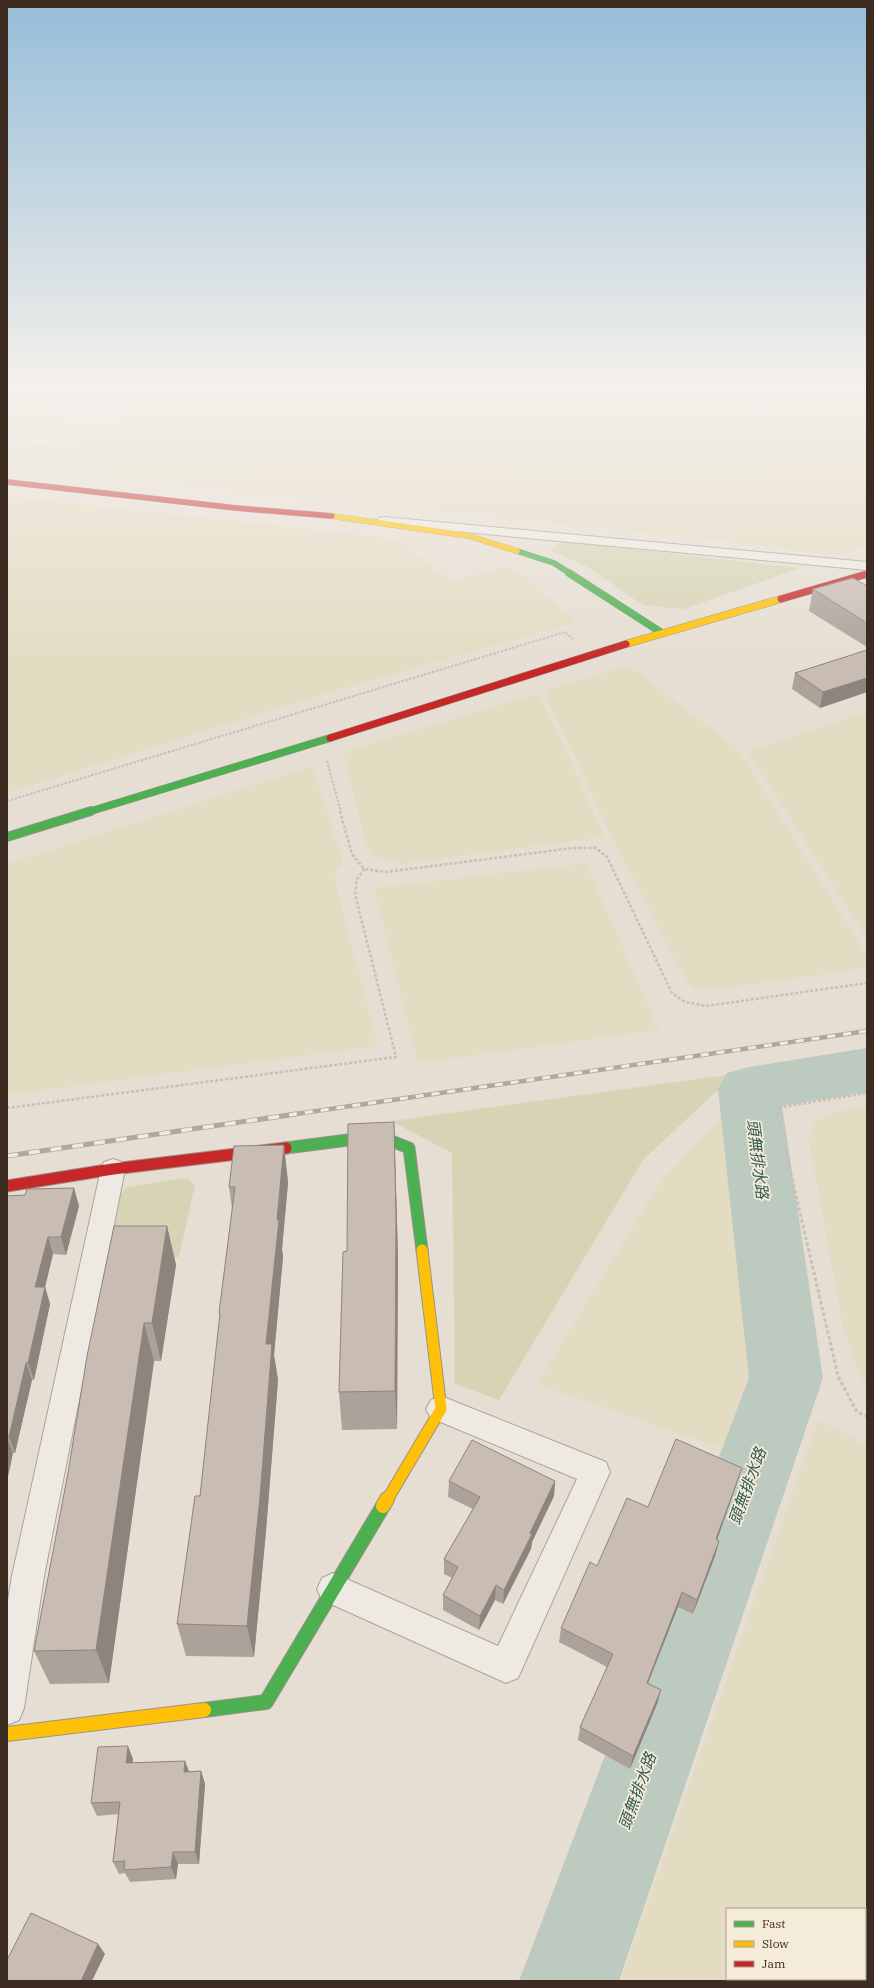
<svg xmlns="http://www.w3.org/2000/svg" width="874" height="1988" font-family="'IBM Plex Serif','Noto Sans JP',serif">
<rect width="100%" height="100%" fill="#e6ded2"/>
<path fill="#e4dbc3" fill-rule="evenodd" d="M160,386H248L164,393Z
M850,391H867V545L839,555L687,537L7,467V457L97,438L108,432L126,415L140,407L242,395L279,393L368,394L468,401L668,406L674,409H728L743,406L757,414Z
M7,398L33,402L43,408L59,410L70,415L65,429L7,438Z
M7,496L396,539L451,582L510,566L577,622L334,691L7,793Z
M628,665L738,749L867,955V962L861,969L711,990L696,989L686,981L611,835L544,691Z
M539,693L605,837L401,864L372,855L366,846L344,752Z
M867,712V939L748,752Z
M312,766L343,862L335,871L336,884L378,1046L7,1095V864Z
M586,863L659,1030L418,1063L374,888Z
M867,1106V1385L860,1378L842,1324L808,1134L816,1122L837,1111Z
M727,1111L765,1374L726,1450L537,1384L659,1184Z
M818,1420L867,1445V1981H620ZM727,1909H865V1979H727Z"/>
<path fill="#d7d4b5" d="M407,386H697L632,391Z
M563,541L800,568L684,609L643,605L586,566L549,550Z
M735,1074L643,1160L499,1400L455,1384L452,1153L391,1121Z
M187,1178L195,1185L179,1257L103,1258L117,1198L127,1187Z"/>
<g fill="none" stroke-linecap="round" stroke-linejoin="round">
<path fill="#bccac0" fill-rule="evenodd" d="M867,1048V1092L782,1106L823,1378L619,1981H519L749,1378L718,1089L727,1073L749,1067Z"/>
<g stroke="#aca39a" stroke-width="2">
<path id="street" d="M384,517L867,562V570L379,524L377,521L379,518Z
M113,1159L122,1162L125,1169L44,1576L24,1708L19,1720L7,1725V1606L12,1576L101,1169L104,1162Z
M441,1396L606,1462L610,1472L518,1678L506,1683L322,1600L317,1589L322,1578L333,1573L498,1646L577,1479L431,1418L426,1409L431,1400Z"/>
</g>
<g stroke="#9b938a" stroke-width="6">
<path id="fast-far4" d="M517,551L554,563L571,574"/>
</g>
<g stroke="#9b938a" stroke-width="8">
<path id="fast-far3" d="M569,573L662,633
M88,812L330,738"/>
</g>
<g stroke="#9b938a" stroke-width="10">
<path id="fast-far2" d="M7,837L91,811"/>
</g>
<g stroke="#9b938a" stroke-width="13">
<path id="fast-far1" d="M286,1148L379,1136L409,1148L422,1250"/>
</g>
<g stroke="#9b938a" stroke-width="16">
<path id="fast" d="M204,1710L266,1702L383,1506"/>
</g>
<g stroke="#9b938a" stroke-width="6">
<path id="slow-far3" d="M332,516L469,536L517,551"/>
</g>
<g stroke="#9b938a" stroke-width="8">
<path id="slow-far2" d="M626,644L781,599"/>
</g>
<g stroke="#9b938a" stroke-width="13">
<path id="slow-far1" d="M387,1500L441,1409L422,1250"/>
</g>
<g stroke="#9b938a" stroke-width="16">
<path id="slow" d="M383,1506L387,1499
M7,1734L204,1710"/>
</g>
<g stroke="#9b938a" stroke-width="6">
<path id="jam-far2" d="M7,482L236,508L332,516"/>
</g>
<g stroke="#9b938a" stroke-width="8">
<path id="jam-far1" d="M781,599L867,574
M330,738L626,644"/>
</g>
<g stroke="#9b938a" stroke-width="13">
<path id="jam" d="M7,1186L113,1169L286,1148"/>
</g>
<path stroke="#c7c0b9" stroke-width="1.5" stroke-dasharray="2 1" stroke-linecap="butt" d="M7,452C32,448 59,446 82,434C99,425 109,414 129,407C161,395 204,393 238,391C373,381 509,406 645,402C672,401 697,389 724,386"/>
<path stroke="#c7c0b9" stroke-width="2" stroke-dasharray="2.5 1.5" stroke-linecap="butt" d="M327,761L341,812
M7,801L565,632L573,639"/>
<path stroke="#c7c0b9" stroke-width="2.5" stroke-dasharray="3 2" stroke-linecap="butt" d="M340,811L352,854L364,869L386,872L573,848H596L607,857L672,993L685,1002L706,1006L867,983
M7,1108L396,1057L355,894L357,879L364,869
M778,1115L776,1108L867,1093"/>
<path stroke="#c7c0b9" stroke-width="3" stroke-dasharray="3.5 2.5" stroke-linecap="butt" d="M777,1114L838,1376L857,1412L867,1416"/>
<use href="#street" fill="#eeeae3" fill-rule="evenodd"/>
<use href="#fast-far4" stroke="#4caf50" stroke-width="5.5"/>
<use href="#fast-far3" stroke="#4caf50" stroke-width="7"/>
<use href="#fast-far2" stroke="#4caf50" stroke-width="8"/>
<use href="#fast-far1" stroke="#4caf50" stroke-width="11"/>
<use href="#fast" stroke="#4caf50" stroke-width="14"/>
<use href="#slow-far3" stroke="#ffc107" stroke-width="5.5"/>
<use href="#slow-far2" stroke="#ffc107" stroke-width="7"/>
<use href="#slow-far1" stroke="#ffc107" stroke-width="11"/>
<use href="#slow" stroke="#ffc107" stroke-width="14"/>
<use href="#jam-far2" stroke="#c62828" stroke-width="5.5"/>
<use href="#jam-far1" stroke="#c62828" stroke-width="7"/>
<use href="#jam" stroke="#c62828" stroke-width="11"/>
<g stroke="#aea8a2" stroke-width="4.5">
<path id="rail-far1" d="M289,1115L867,1031"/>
</g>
<g stroke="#aea8a2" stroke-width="5">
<path id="rail" d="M7,1156L296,1114"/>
</g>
<use href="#rail-far1" stroke="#f5ebd9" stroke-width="3" stroke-dasharray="8" stroke-linecap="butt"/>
<use href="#rail" stroke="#f5ebd9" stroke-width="3.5" stroke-dasharray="11" stroke-linecap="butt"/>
</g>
<path fill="#ada29a" d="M867,586V647L809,611L813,589Z
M867,650V692L820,708L792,689L795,673Z
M394,1122L398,1256L397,1429L342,1430L339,1392Z
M284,1145L288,1183L282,1249L283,1257L274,1355L278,1380L266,1531L254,1657L186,1656L177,1624L200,1496L220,1319L219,1313L232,1209L229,1187Z
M74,1188L79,1206L66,1255L53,1254L45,1287L50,1304L34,1380H32L15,1453H13L7,1481V1196L25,1195Z
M167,1226L176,1265L161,1361H154L109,1683L50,1684L34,1651Z
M449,1481H555L554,1496L532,1542L531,1549L503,1604L495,1600L479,1630L443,1610V1595L452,1578L444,1574V1559L473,1509L448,1497Z
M737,1483L717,1540L719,1541L715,1556L693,1614L678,1607L648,1683L661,1690L657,1704L630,1769L578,1740L580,1727L607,1667L559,1642L561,1628L597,1566Z
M133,1759V1763L185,1761L189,1772L201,1771L205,1784L199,1864H178L176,1879L130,1882L125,1873L119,1874L113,1862L118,1814L97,1816L91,1803Z"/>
<path fill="#8d847d" d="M867,678V692L820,708L823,692Z
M394,1122L398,1256L397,1429L395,1391Z
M284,1145L288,1183L282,1249L283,1257L274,1355L278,1380L266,1531L254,1657L247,1626L266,1344Z
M74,1188L79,1206L66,1255L61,1237Z
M167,1226L176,1265L161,1361L152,1323Z
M48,1237L53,1254L45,1287L50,1304L34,1380L28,1363L35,1287Z
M144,1323L154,1361L109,1683L96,1650Z
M26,1363L32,1380L15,1453L9,1437Z
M7,1438L13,1453L7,1481Z
M742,1468L737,1483L712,1554L716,1539Z
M555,1481L554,1496L532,1542L531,1549L503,1604L504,1590L530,1533Z
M719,1541L715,1556L693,1614L697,1600Z
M496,1585L495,1600L479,1630L480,1616Z
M682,1592L678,1607L643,1696L647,1683Z
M661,1690L657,1704L630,1769L633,1756Z
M128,1746L133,1759L132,1776L126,1763Z
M185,1761L190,1774L184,1772Z
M201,1771L205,1784L199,1864L195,1852Z
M173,1852L178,1864L176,1879L171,1867Z
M98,1944L105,1954L92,1981H81Z"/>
<path fill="#c9bcb3" stroke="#8d847d" d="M853,578L867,586V623L813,589Z
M867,650V678L823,692L795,673Z
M394,1122L396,1217L395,1391L339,1392L343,1252L347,1251L348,1124Z
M284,1145L277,1220H279L266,1344H272L260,1497L247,1626L177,1624L195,1496H200L220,1313H219L235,1187H229L234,1146Z
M74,1188L61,1237H48L35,1287H45L28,1363H26L9,1437L7,1436V1196L25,1195L27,1189Z
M114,1226H167L152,1323H144L96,1650L34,1651L68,1473L87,1356Z
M676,1439L742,1468L716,1539L719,1541L697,1600L682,1592L647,1683L661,1690L633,1756L580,1727L613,1654L561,1628L590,1562L597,1566L627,1498L648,1507Z
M472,1440L555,1481L530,1533L532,1534L504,1590L496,1585L480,1616L443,1595L458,1567L444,1559L480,1497L449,1481Z
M128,1746L126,1763L185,1761L184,1772L201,1771L195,1852H173L171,1867L124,1870L125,1861L113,1862L120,1802L91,1803L98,1747Z
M31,1913L98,1944L81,1981H7V1960Z"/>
<linearGradient id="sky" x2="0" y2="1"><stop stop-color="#96bdd8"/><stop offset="0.58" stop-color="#f4f0eb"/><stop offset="1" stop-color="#f4f0eb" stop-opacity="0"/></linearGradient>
<rect width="874" height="664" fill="url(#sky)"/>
<g text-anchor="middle" stroke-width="3.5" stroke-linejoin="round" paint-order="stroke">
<g font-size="16" font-style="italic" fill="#315a54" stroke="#f5ebd9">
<text transform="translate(758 1159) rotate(83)" y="6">頭無排水路</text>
<text transform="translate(747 1486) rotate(-70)" y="6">頭無排水路</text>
<text transform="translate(637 1791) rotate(-70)" y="6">頭無排水路</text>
</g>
</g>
<rect width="874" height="1988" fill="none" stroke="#3b2b21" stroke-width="16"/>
<rect x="726" y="1908" width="140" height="72" fill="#f5ebd9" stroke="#ab9e8f"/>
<rect x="734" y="1921" width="20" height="6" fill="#4caf50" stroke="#ab9e8f"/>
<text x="762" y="1928" font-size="12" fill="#3b2b21">Fast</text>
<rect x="734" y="1941" width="20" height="6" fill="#ffc107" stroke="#ab9e8f"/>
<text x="762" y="1948" font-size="12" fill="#3b2b21">Slow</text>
<rect x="734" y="1961" width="20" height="6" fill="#c62828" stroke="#ab9e8f"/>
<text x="762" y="1968" font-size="12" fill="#3b2b21">Jam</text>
</svg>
